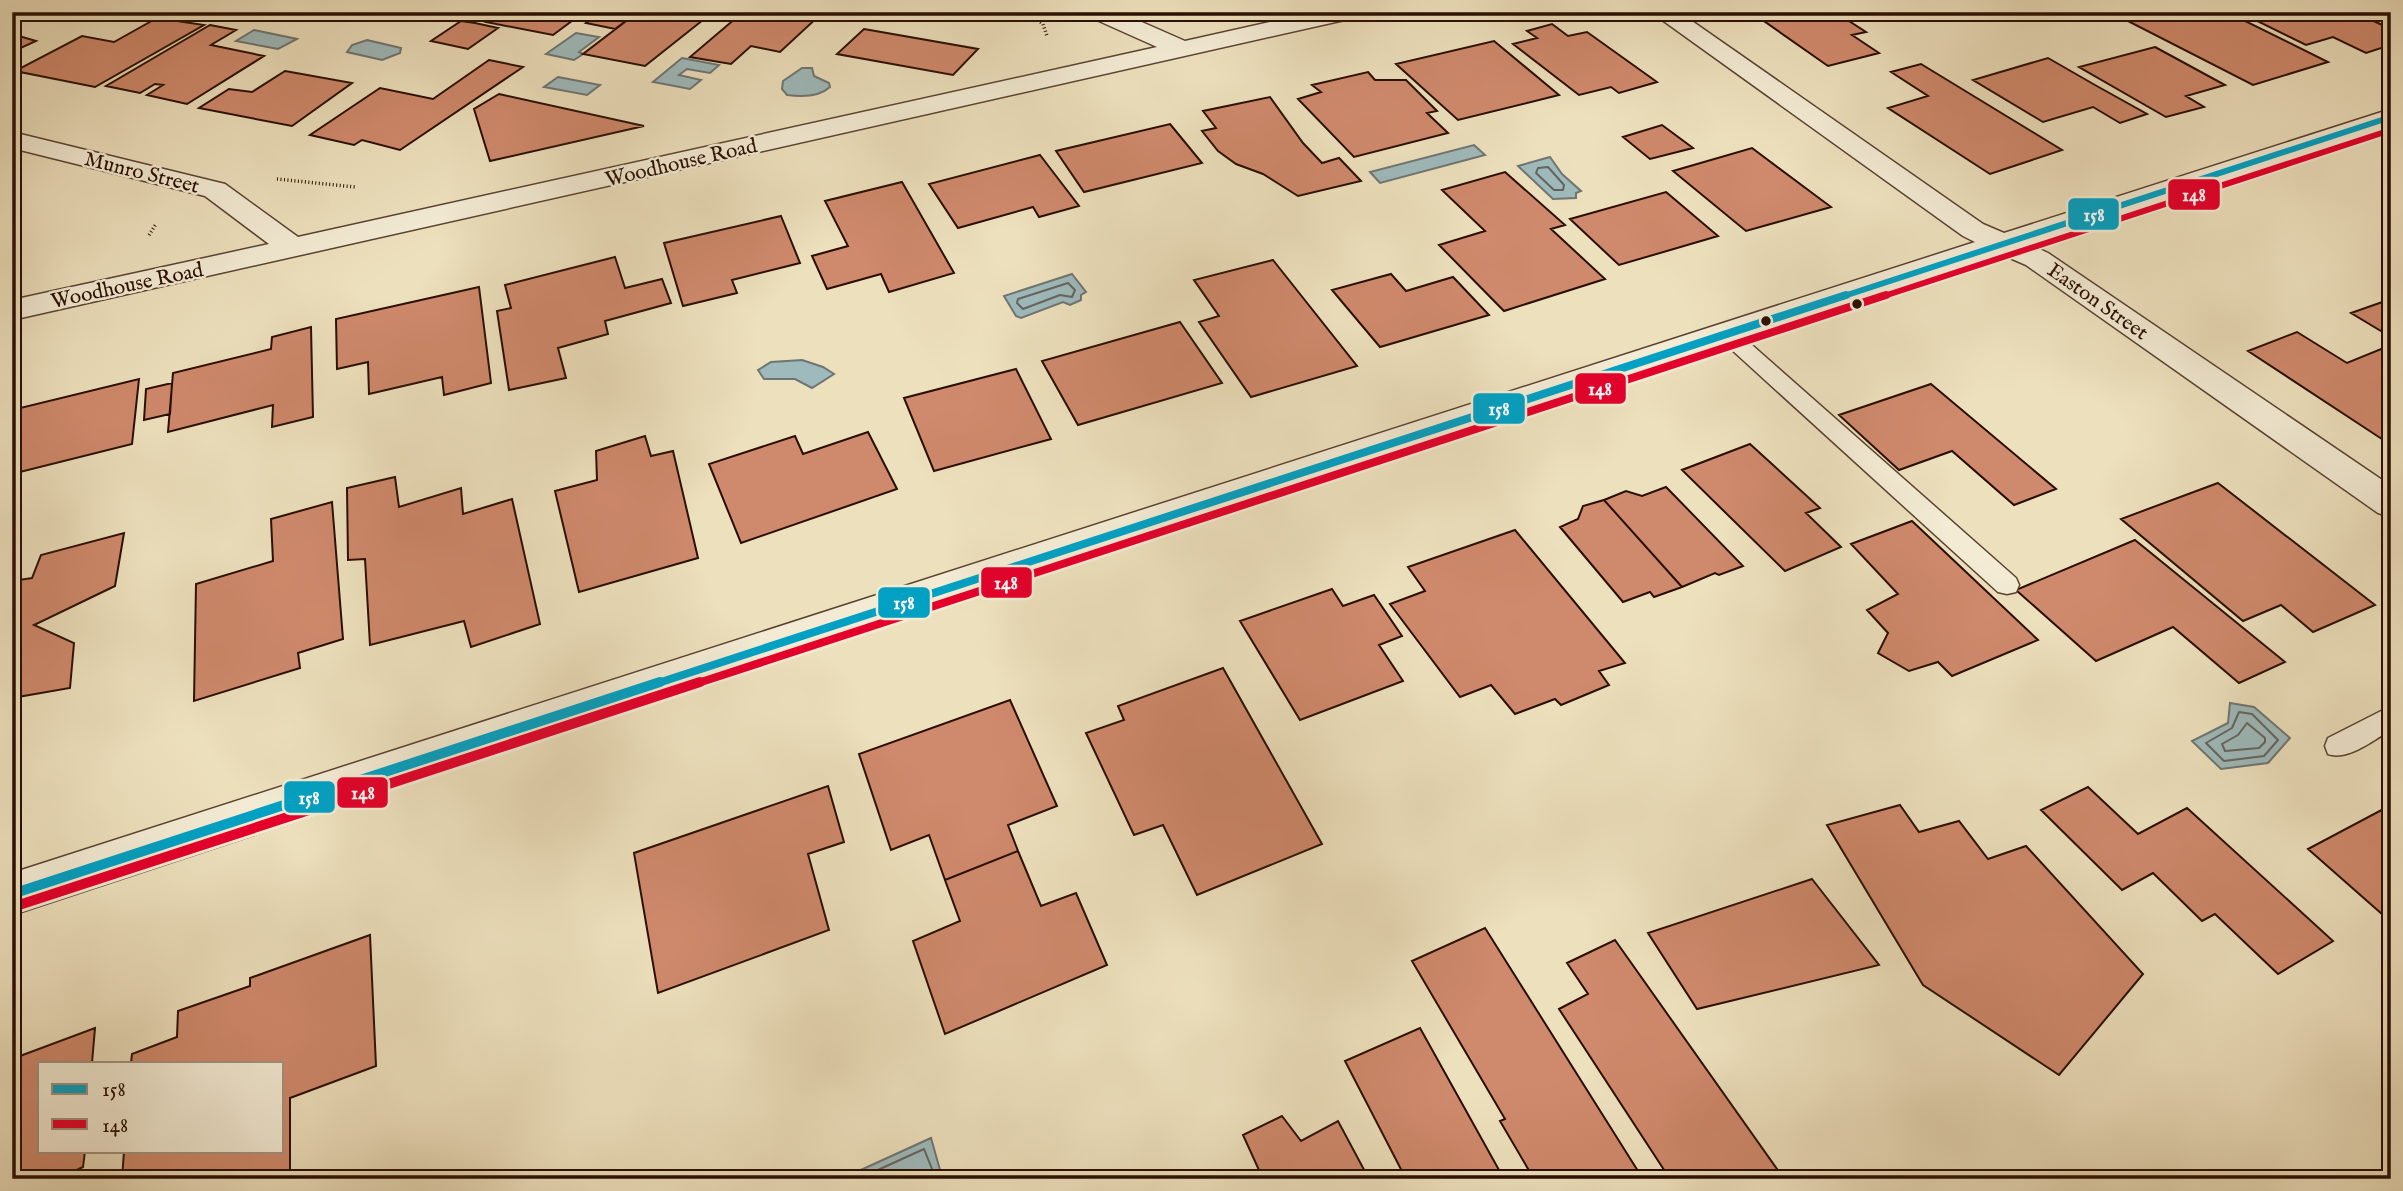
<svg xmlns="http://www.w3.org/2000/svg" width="2403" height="1191" font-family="'IM FELL English',serif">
<rect width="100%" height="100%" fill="#ede0bd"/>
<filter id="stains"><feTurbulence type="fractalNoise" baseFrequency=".00286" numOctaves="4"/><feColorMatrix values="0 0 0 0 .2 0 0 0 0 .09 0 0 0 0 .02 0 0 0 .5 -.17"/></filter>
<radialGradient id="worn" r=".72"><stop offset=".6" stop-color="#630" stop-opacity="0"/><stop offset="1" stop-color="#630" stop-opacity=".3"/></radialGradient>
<path fill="#9ebabc" stroke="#6f7572" stroke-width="2" d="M254,30L297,39L278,49L236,41Z
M576,33L599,37L579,52L583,54L574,60L546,54Z
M367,40L401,48L400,53L382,60L347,52L352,45Z
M682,58L719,65L710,73L687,69L679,75L701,80L690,89L653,82Z
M802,68H812L814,76L829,83L830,87C819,97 801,97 787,95L782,89L783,81Z
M558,77L600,85L587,95L544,87Z
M1474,145L1485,155L1380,183L1370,172Z
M1550,157L1562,174L1581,191L1576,193V198L1553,199L1518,166Z
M1072,274L1086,292L1081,295V300L1070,305L1063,302L1021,318L1016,316L1004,296Z
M802,360L823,367L834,374L812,388L795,379H764L758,370L771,362Z
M2230,703L2254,707L2290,738L2268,763L2221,769L2192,741L2228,723Z
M931,1138L942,1177L939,1179H841Z"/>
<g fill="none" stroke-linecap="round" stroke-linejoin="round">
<path stroke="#64645f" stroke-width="2" d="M1548,167L1564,185L1563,190H1554L1536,173L1538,168Z
M1068,283L1075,290L1072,297L1060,295L1023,309L1017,303L1018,299Z
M2239,712L2252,714L2278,740L2264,756L2224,761L2206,743L2232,728Z
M2247,723L2265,738V742L2259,748L2225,751L2222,744L2238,735Z
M858,1179L924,1149L936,1179"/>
</g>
<path fill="#cf896c" stroke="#290e02" stroke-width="2" d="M12,12H36L12,24Z
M500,12H584L553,35L486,22Z
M602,12H638L615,29L586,23Z
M638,12H713L645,66L583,54Z
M743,12H802L820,15L780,52L751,46L731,64L690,57Z
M1751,12H1835L1866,32L1852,35L1879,53L1828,66Z
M2137,12H2201L2208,16L2227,12L2328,62L2253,85L2120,17Z
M2249,12H2354L2391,29V50L2384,47L2366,53L2333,37L2306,45L2243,14Z
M157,18L204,25L95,87L15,71L82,36L114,42Z
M461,21L475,23L498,28L468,49L431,41Z
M1552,24L1568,36L1587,32L1657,82L1619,93L1611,87L1579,95L1513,44L1537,38L1527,31Z
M210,25L236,30L211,45L264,56L187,104L147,95L163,85L155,84L140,93L106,86Z
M864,29L978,49L953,75L837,54Z
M12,34L36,41L12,52Z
M1494,41L1559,95L1458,120L1396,64Z
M2155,47L2225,85L2186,96L2204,107L2166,117L2079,67Z
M2048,58L2095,85L2147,114L2120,123L2093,107L2043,122L1973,80Z
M489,60L523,67L400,150L362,140L354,145L310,135L380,88L433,99Z
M1921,64L2062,150L1990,174L1888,108L1928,96L1891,72Z
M285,71L352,83L292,126L199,108L229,89L252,92Z
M1368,72L1375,80H1406L1437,111L1427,113L1448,133L1354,157L1298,99L1321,92L1312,85Z
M499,94L644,126L490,161L474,109Z
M1270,97L1303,143L1322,163L1339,158L1361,181L1298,196L1263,174L1236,164L1218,151L1202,131L1216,128L1203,111Z
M1170,124L1202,163L1084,192L1056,151Z
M1662,125L1693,148L1650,159L1623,137Z
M1752,148L1831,207L1746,231L1673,171Z
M1040,155L1079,206L1039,217L1033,207L958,228L929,184Z
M1505,172L1565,225L1551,229L1605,279L1504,311L1439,245L1485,231L1442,190Z
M902,182L954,273L889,292L881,274L827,289L812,256L848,246L825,201Z
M1666,192L1718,236L1619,265L1570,219Z
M781,216L800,263L732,280L737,293L683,306L664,243Z
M615,257L625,288L662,279L671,303L605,321L608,334L558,348L566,378L509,390L497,311L511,308L505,285Z
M1273,260L1357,366L1251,397L1199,322L1219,316L1194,280Z
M1391,274L1406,291L1453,277L1489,315L1380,347L1332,290Z
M479,287L491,383L444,395L442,377L369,394L368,362L337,369L336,319Z
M2391,299V337L2351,313Z
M1180,322L1222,383L1078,425L1042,361Z
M311,327L313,417L272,427L273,405L168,432L173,373L271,349L272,337Z
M2297,332L2347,363L2391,345V445L2248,351Z
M1016,369L1051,439L934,471L904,398Z
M139,379L132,444L12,474V410Z
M172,383L170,414L144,420L146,389Z
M1931,384L2056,489L2014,505L1952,451L1899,470L1839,415Z
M868,432L897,489L741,543L709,464L795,436L803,454Z
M645,436L651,456L673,451L698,558L579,592L555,491L597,480L596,451Z
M1750,444L1820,508L1806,513L1841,547L1785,571L1682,470Z
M395,477L399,507L461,488L463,514L512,499L540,624L471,647L464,621L370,645L365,559L348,560L347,488Z
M2218,483L2375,605L2313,632L2281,605L2243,621L2121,519Z
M1666,487L1743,566L1719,575L1715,573L1682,587L1604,500L1626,491L1642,496Z
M1604,500L1682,587L1654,597L1650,592L1623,602L1560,527L1578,519L1583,506Z
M332,502L343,639L298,653L300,668L194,701L196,584L273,561L271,519Z
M1912,521L2038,640L1952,676L1938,662L1909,671L1878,653L1888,633L1867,610L1898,594L1851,544Z
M1515,530L1625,663L1599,671L1609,685L1561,705L1555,699L1515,714L1491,685L1460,697L1390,604L1425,591L1408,567Z
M124,533L115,586L34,625L74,643L70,688L12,698V581L32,578L41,555Z
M2135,540L2285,662L2239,683L2173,627L2096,661L2016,590Z
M1332,589L1343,606L1374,595L1402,636L1379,645L1403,681L1300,720L1240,621Z
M1223,668L1322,844L1197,895L1163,825L1134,835L1086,733L1124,720L1118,706Z
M1010,700L1057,806L1008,825L1018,851L945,880L929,835L891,850L859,754Z
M828,786L844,842L808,854L829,930L658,993L634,853Z
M2088,787L2138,834L2187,808L2333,941L2278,974L2215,914L2202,921L2153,873L2122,890L2041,810Z
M1900,805L1919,832L1959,821L1988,859L2026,846L2143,974L2059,1075L1923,985L1827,825Z
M2391,805V922L2308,849Z
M1018,851L1041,906L1076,893L1107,965L945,1034L913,941L960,921L945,880Z
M1812,879L1879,965L1697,1009L1648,933Z
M1485,928L1643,1179H1534L1500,1121L1505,1119L1412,961Z
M370,935L376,1066L290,1098V1174L277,1179H122L124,1151H282V1063H131L132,1054L177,1037L178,1011L250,986V978Z
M1615,940L1784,1179H1670L1559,1009L1588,994L1567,963Z
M95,1028L92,1063H40V1151H85L83,1167L58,1179H12V1059Z
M1420,1028L1504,1179H1406L1345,1061Z
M1282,1116L1301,1141L1338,1121L1369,1179H1263L1243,1135Z"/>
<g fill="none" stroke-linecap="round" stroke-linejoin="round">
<g stroke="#5a4231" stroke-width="3">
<path id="service" d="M1728,329L1735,330L2016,578L2019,585L2016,592L2007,594L1998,592L1721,340L1718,335L1721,330Z
M2391,706V730C2373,740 2348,761 2328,754L2325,746L2328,738Z"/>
</g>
<g stroke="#5a4231" stroke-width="3">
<path id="minor" d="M1086,12H1119L1185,41L1315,12H1361L1357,17L1349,19L12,320V300L269,244L205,196L12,148V132L225,184L298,237L1157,47L1090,17Z
M1651,12H1679L1983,224L2004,233L2391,109V126L2031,245L2048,253L2391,486V517L2378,513L2026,265L2003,255L12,915V873L1975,242L1963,236Z"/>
</g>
<path stroke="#290e02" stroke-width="3.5" stroke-dasharray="1 2.5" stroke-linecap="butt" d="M1026,12L1043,24L1047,36
M277,179L355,187
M149,235L156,224"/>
<use href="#service" fill="#f3ebd4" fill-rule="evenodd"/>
<use href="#minor" fill="#f3ebd4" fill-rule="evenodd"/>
<g stroke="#f3ebd4" stroke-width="10">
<path id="bus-1-far2" d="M1841,297L2391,117"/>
</g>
<g stroke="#f3ebd4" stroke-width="13">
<path id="bus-1-far1" d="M655,684L1846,295"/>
</g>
<g stroke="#f3ebd4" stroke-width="16">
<path id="bus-1" d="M12,894L660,682"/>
</g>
<g stroke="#f3ebd4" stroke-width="10">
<path id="bus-2-far2" d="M1881,297L2391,130"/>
</g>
<g stroke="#f3ebd4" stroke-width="13">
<path id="bus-2-far1" d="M695,684L1886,295"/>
</g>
<g stroke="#f3ebd4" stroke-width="16">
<path id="bus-2" d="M16,906L700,682"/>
</g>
<use href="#bus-1-far2" stroke="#02a1c4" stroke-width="6"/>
<use href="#bus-1-far1" stroke="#02a1c4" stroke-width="8"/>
<use href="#bus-1" stroke="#02a1c4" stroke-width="10"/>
<use href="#bus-2-far2" stroke="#e4002b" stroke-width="6"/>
<use href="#bus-2-far1" stroke="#e4002b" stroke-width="8"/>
<use href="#bus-2" stroke="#e4002b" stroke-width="10"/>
</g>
<g fill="#290e02" stroke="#f3ebd4" stroke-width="2.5">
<circle cx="1857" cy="304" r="6"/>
<circle cx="1766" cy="321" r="6"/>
</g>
<g text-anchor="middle" stroke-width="5" stroke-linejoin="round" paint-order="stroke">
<g font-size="21" fill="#290e02" stroke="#f3ebd4">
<text transform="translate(681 162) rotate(-13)" y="7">Woodhouse Road</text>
<text transform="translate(142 172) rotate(14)" y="7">Munro Street</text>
<text transform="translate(127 285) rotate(-12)" y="7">Woodhouse Road</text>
<text transform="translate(2098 301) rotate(35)" y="7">Easton Street</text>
</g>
</g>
<g stroke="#f3ebd4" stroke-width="2.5">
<rect x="2167" y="178" width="54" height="33" rx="7" fill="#e4002b"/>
<rect x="2067" y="197" width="53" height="34" rx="7" fill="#02a1c4"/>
<rect x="1574" y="372" width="53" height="33" rx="7" fill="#e4002b"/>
<rect x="1472" y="392" width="54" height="33" rx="7" fill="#02a1c4"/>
<rect x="980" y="566" width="53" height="33" rx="7" fill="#e4002b"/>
<rect x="877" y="586" width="54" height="33" rx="7" fill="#02a1c4"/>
<rect x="336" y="776" width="53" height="33" rx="7" fill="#e4002b"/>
<rect x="283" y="780" width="53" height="34" rx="7" fill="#02a1c4"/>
</g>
<g font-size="19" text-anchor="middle" font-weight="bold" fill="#fff">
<text x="2194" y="201">148</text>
<text x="2094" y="221">158</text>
<text x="1600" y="395">148</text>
<text x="1499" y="415">158</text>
<text x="1006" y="589">148</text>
<text x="904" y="609">158</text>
<text x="363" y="799">148</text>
<text x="309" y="804">158</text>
</g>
<rect width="2403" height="1191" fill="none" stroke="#ede0bd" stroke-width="42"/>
<rect x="14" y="14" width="2375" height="1163" fill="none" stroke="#290e02" stroke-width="3.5"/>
<rect x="21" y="21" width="2361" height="1149" fill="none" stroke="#290e02" stroke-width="2"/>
<rect x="38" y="1062" width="245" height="91" fill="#f3ebd4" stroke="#a29380" stroke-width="2"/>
<rect x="52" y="1084" width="35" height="10" fill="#02a1c4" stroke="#a29380" stroke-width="2"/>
<text x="102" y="1096" font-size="21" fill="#290e02">158</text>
<rect x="52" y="1119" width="35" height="10" fill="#e4002b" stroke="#a29380" stroke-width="2"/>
<text x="102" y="1132" font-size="21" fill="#290e02">148</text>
<rect width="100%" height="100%" filter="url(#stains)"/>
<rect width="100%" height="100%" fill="url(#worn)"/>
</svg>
